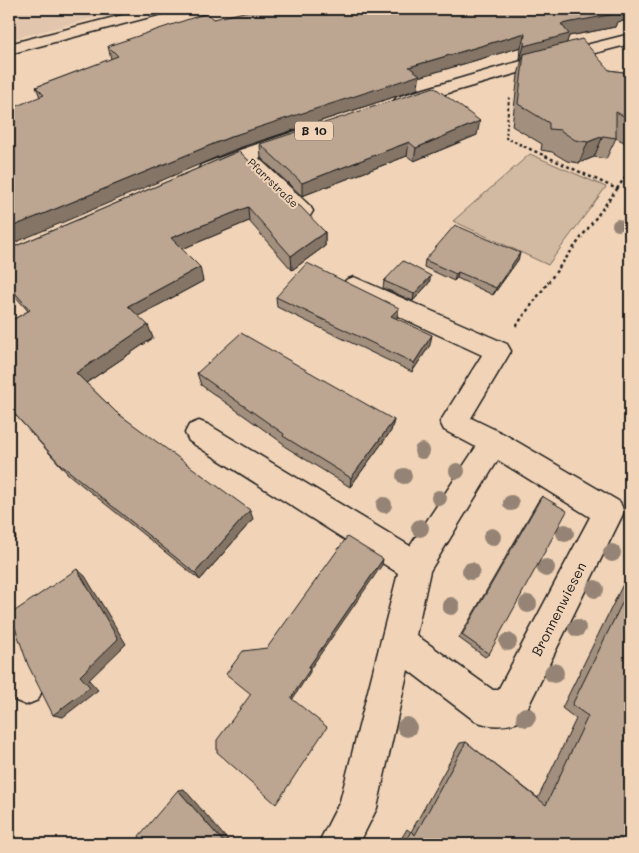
<svg xmlns="http://www.w3.org/2000/svg" width="639" height="853" font-family="Mali,sans-serif">
<rect width="100%" height="100%" fill="#f1d4b8"/>
<filter id="ink" filterUnits="userSpaceOnUse"><feTurbulence type="fractalNoise" baseFrequency=".02" numOctaves="2"/><feDisplacementMap in="SourceGraphic" scale="10" xChannelSelector="R" yChannelSelector="G"/><feConvolveMatrix kernelMatrix="1 2 1 2 8 2 1 2 1" color-interpolation-filters="sRGB"/></filter>
<g filter="url(#ink)">
<path fill="#e1c6ad" d="M9,9H129L9,40Z"/>
<path fill="#d2b9a1" stroke="#776a5e" d="M530,154L606,187L548,265L453,221Z"/>
<g fill="none" stroke-linecap="round" stroke-linejoin="round">
<g stroke="#1c1c1c" stroke-width="3">
<path id="minor" d="M244,149L251,151L310,206L313,211L310,216L302,218L294,216L237,159L234,155L237,151Z
M354,277L507,344L511,351L471,418L504,434L620,502L624,512L521,721C504,727 492,727 475,721L408,670L377,808L359,844H318L340,801L398,573L189,441L185,433L189,425L199,421L209,425L410,546L476,447L444,430L440,422L482,355L346,292L342,286L346,280ZM498,460L590,517L498,690H493L416,635L430,571Z
M9,620L21,625L43,688L38,700L26,705L14,700L9,689Z"/>
</g>
<g stroke="#1c1c1c" stroke-width="3">
<path id="major" d="M146,9H171L169,12L9,54V44Z
M630,34V44L518,73L403,106L397,105L394,101L397,97L506,65Z
M296,131L303,133L306,137L303,141L215,175L208,176L201,175L198,170L201,165L237,151Z"/>
</g>
<path stroke="#1c1c1c" stroke-width="2" stroke-dasharray="2.5 2.5" stroke-linecap="butt" d="M509,97L506,138L522,145"/>
<path stroke="#1c1c1c" stroke-width="2.5" stroke-dasharray="3 3" stroke-linecap="butt" d="M617,189L630,170
M516,326L617,189L519,144"/>
<use href="#minor" fill="#f1d4b8" fill-rule="evenodd"/>
<use href="#major" fill="#f1d4b8" fill-rule="evenodd"/>
</g>
<g fill="#958474">
<circle cx="618" cy="225" r="6"/>
<circle cx="422" cy="451" r="8"/>
<circle cx="457" cy="471" r="8"/>
<circle cx="404" cy="476" r="8"/>
<circle cx="439" cy="498" r="8"/>
<circle cx="511" cy="503" r="8"/>
<circle cx="384" cy="505" r="8"/>
<circle cx="420" cy="528" r="9"/>
<circle cx="565" cy="533" r="9"/>
<circle cx="492" cy="537" r="9"/>
<circle cx="612" cy="553" r="9"/>
<circle cx="546" cy="568" r="9"/>
<circle cx="471" cy="571" r="9"/>
<circle cx="595" cy="589" r="9"/>
<circle cx="528" cy="604" r="9"/>
<circle cx="451" cy="606" r="9"/>
<circle cx="577" cy="628" r="9"/>
<circle cx="508" cy="642" r="9"/>
<circle cx="554" cy="673" r="10"/>
<circle cx="526" cy="717" r="10"/>
<circle cx="407" cy="727" r="10"/>
</g>
<path fill="#a28f7e" stroke="#1c1c1c" d="M630,9V20L617,22L615,27L569,36L566,43L609,70L630,73V134L626,143L616,138L606,159L594,157L579,163L567,161L552,152L541,150L542,144L512,126L518,75L522,59L520,60L521,47L419,77L418,89L236,149L40,97L36,87L111,59L108,46L214,19Z
M477,135L414,161L407,156L302,196L261,158L260,144Z
M239,151L292,203L325,232V246L292,270L249,221L182,249L203,281L138,316L153,338L86,383L116,412L253,519L200,580L68,474L9,408V322L28,311L9,289V249Z
M520,253L518,260L493,295L457,278L454,281L424,267L425,260Z
M384,281L429,283L413,301L383,288Z
M276,297L397,318L396,319L430,345L412,372L277,307Z
M197,373L394,420L391,431L350,487L284,446V444L201,385Z
M542,496L489,654L485,657L459,638L538,501Z
M630,570V844H398L407,829L411,832L460,743L466,742L538,798L576,719L562,708Z"/>
<path fill="#847466" stroke="#1c1c1c" d="M621,9H630V20L617,22L615,27L569,36L565,48L524,54L522,59L520,60L524,46L561,24Z
M525,33L521,47L419,77L418,89L236,149L9,245V228L235,135L409,67Z
M480,121L477,135L414,161L416,148Z
M603,136L594,157L579,163L588,142Z
M409,142L407,156L302,196V183Z
M248,207L249,221L175,252L171,238Z
M325,232V246L292,270L291,256Z
M520,253L518,260L493,295L496,288Z
M200,267L203,281L133,319L128,306Z
M458,272L457,278L454,281L456,274Z
M431,276L429,283L413,301L414,294Z
M399,308L397,318L389,326L391,316Z
M148,325L153,338L83,385L76,373Z
M432,335L430,345L412,372L414,363Z
M394,420L391,431L350,487L351,478Z
M250,510L253,519L200,580L195,573Z
M9,524L16,538L9,543Z
M383,559L382,565L310,669V672L292,700L291,698L308,668Z
M77,569L85,576L126,644L89,680L98,690L63,717L53,715L80,676Z
M184,789L231,844H225L178,790Z
M9,832L13,841L9,844Z"/>
<path fill="#bca692" stroke="#1c1c1c" d="M257,9H621L616,10L620,13L561,24L569,34L524,46L525,33L409,67L420,75L235,135L9,228V109L44,95L36,87L118,56L108,46L207,13L214,19Z
M582,39L609,70L630,73V119L616,112V138L603,136L588,142L575,140L560,130L549,129V123L518,104L524,54Z
M434,87L480,121L416,148L409,142L302,183L260,144Z
M239,151L292,203L300,206L325,232L291,256L248,207L171,238L200,267L128,306L148,325L76,373L116,412L250,510L195,573L60,464L9,408V322L30,310L9,286V249Z
M455,225L520,253L496,288L458,272L456,274L425,260Z
M403,261L431,276L414,294L384,281Z
M307,263L399,308L391,316L432,335L414,363L276,297Z
M241,333L394,420L351,478L283,436L284,434L197,373Z
M542,496L567,511L489,654L462,635Z
M347,537L383,559L308,668L310,669L291,698L327,727L276,804L217,752V740L251,694L226,674L243,651L267,648Z
M77,569L118,639L80,676L90,687L53,715L28,665L12,619L9,617V615Z
M630,587V844H404L411,831L415,835L466,742L546,805L588,716L572,705Z
M178,790L225,844H137L141,840L139,836Z"/>
</g>
<g text-anchor="middle" stroke-width="4" stroke-linejoin="round" paint-order="stroke">
<g font-size="11" fill="#1c1c1c" stroke="#f1d4b8">
<text transform="translate(273 183) rotate(44)" y="4">Pfarrstraße</text>
</g>
<rect fill="#f1d4b8" stroke="#5c534b" stroke-width="1" x="295" y="121.5" width="38" height="19" rx="4"/>
<g font-size="12" font-weight="bold" fill="#1c1c1c">
<text x="314" y="135">B 10</text>
</g>
<g font-size="14" fill="#1c1c1c" stroke="#f1d4b8">
<text transform="translate(559 609) rotate(-63)" y="5">Bronnenwiesen</text>
</g>
</g>
<rect width="639" height="853" fill="none" stroke="#f1d4b8" stroke-width="30"/>
<rect x="15" y="15" width="609" height="823" fill="none" stroke="#1c1c1c" stroke-width="2" filter="url(#ink)"/>
</svg>
